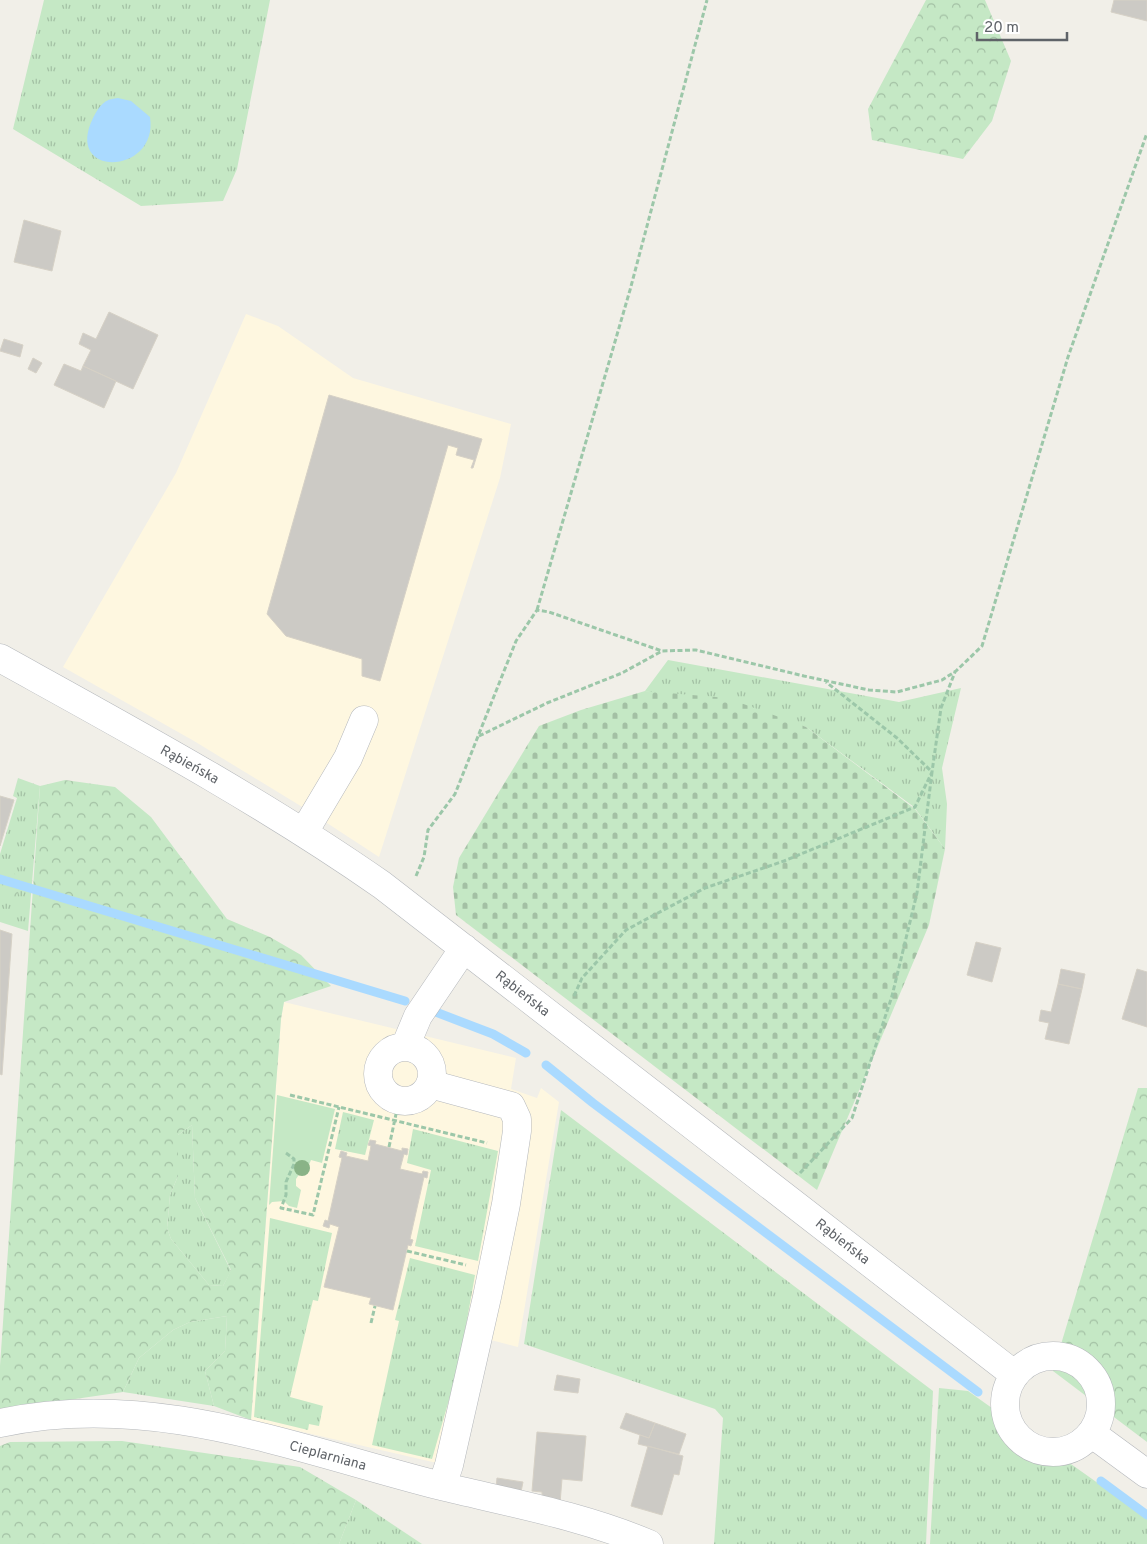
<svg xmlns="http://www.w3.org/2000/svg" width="1147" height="1544" font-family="Overpass,sans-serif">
<defs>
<pattern id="grass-tufts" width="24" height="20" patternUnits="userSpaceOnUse" patternTransform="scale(1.25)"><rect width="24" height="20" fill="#c5e8c5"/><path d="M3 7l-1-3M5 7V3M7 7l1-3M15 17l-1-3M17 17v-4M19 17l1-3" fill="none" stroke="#a3c0a4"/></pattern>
<pattern id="forest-crowns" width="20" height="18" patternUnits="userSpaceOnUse" patternTransform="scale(1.25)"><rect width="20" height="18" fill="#c5e8c5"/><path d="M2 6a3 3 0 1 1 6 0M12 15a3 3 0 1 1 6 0" fill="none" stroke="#a3c0a4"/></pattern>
<pattern id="cemetery-stones" width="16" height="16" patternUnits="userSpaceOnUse" patternTransform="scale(1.25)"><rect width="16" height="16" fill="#c5e8c5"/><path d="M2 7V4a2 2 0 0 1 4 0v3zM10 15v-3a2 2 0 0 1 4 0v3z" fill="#a3c0a4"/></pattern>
</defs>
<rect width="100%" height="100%" fill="#f1efe8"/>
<path fill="#fef7e0" d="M246,314L278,326L353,378L511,424L500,478L379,857L304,808L194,741L63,667L176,473Z
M284,1002L516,1058L511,1089L537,1098L541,1088L559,1102L518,1347L468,1334L437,1463L251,1420L281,1019Z"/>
<path fill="url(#grass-tufts)" d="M44,0H270L237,169L223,201L141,206L13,129Z
M668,660L899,702L961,688L942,768L947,804L945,849L914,807L806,727L645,691Z
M18,778L40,786L28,931L0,922V854L17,798L13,796Z
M561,1110L933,1391L926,1544H714L723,1418L715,1409L524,1344Z
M343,1112L374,1120L365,1155L335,1149Z
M192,1125L195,1198L231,1271L223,1286L209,1285L171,1239L167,1228L170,1195L178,1176V1135Z
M413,1129L498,1151L478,1261L415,1246L431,1170L407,1163Z
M270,1218L332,1233L318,1301L313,1300L290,1397L323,1406L319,1426L309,1424L308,1430L254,1417Z
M410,1258L475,1275L459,1365L432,1459L372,1445L399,1321L395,1320Z
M227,1316L225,1351L205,1371L214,1406L123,1392L139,1358L173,1330L190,1322Z
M939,1388L968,1391L1147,1518V1544H930Z
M356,1500L422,1544H339Z"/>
<path fill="url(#forest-crowns)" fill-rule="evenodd" d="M926,0H985L1011,61L992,121L963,159L872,140L868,109Z
M65,780L115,787L151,817L227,919L270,937L301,955L331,986L284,1002L281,1019L251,1420L214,1406L205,1371L225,1351L227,1316L190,1322L173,1330L139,1358L123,1392L0,1410V1366L40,786ZM192,1125L195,1198L231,1270L223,1286L209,1285L171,1239L167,1228L170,1195L178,1176V1135Z
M0,869L12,870L19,880L17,900H0Z
M1138,1088H1147V1442L1053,1371Z
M122,1441L300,1467L356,1500L339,1544H0V1446L10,1442Z"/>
<path fill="url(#cemetery-stones)" d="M645,691L727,698L806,727L915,809L945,849L929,925L817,1190L456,915L453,887L459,858L539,726L581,710Z"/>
<path fill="#c5e8c5" d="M277,1095L335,1109L322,1163L311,1160L306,1172L300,1173L296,1179V1186L301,1190L297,1208L289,1206L284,1201L272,1202L269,1205Z"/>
<path fill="#aadaff" d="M118,98L131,101L150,117C159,175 63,179 93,118C99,106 104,99 118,98Z"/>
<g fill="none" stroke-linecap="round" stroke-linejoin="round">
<path stroke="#aadaff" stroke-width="9" d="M0,879L405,1001
M433,1011L493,1034L526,1053
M546,1065L593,1103L978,1392
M1101,1481L1147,1515"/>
</g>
<path fill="#cccac5" stroke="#d6d1c6" d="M1114,0H1147V21L1111,12Z
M24,220L61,231L52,271L14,262Z
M109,312L158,335L133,389L83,366L91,350L79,344L83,333L96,339Z
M4,339L23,345L20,357L0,351Z
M33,358L42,363L36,373L28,369Z
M64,364L81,371L83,366L116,381L104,408L54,385Z
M329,395L482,439L473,468H471L474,460L456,455L458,448L448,445L380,681L362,676V659L286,636L267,614Z
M0,796L14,800L0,846Z
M0,930L12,934L2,1075L0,1074Z
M976,942L1001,948L992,982L967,975Z
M1061,969L1085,974L1082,989L1058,984Z
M1137,969L1147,972V1027L1122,1019Z
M1058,984L1082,989L1069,1044L1045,1039L1049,1023L1039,1021L1041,1010L1051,1012Z
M370,1140L376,1141L375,1144L402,1151V1148L408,1149L407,1155L404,1154L400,1169L422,1174L423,1171L428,1172L427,1178L424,1177L410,1239L413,1240L411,1246L408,1245L393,1310L369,1304L371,1298L324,1287L339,1227L330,1224L329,1228L323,1226L325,1220L328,1221L342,1158L339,1157L341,1151L347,1153L346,1156L368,1161L371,1146L368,1145Z
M557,1375L580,1379L578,1393L554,1390Z
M626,1413L655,1423L649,1438L620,1428Z
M655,1423L686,1434L679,1454L638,1444L640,1435L649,1438Z
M537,1432L586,1436L582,1481L562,1479L560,1503L542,1499V1492L532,1491Z
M648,1446L683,1456L679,1475L674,1474L662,1515L631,1506Z
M497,1478L523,1482L521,1492L496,1487Z"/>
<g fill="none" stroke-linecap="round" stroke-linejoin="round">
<g stroke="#b5b8bc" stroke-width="29">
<path id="minor" d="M0,658C130,730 260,800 382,885L1015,1375
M304,832L348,758L364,720
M405,1047L418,1016L464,948
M378 1074a27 27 0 1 1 54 0a27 27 0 1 1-54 0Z
M430,1084L511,1106L517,1119V1131L506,1204L487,1297L449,1465L442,1486
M1005 1404a48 48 0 1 1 96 0a48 48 0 1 1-96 0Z
M0,1423C154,1390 295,1449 441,1486C511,1503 583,1516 649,1544
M1091,1433L1147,1474"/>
</g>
<path stroke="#9cc7a9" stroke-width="3" stroke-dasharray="5 2.5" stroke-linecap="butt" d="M537,610L630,290L707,0
M479,736L547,703L622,673L662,651L696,650L804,676L869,690L897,692L942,680L956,671L982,646L1068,357L1147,133
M416,876L424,857L428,830L455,794L516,641L537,610L549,612L662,651
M574,996L582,978L626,930L705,888L784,861L915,807L932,772L941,708L955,672
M290,1095L487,1143
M389,1147L399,1100
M286,1153L294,1159V1164L286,1182V1195L281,1208L313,1215L339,1107
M800,1173L852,1118L892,996L917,893L932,772L897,738L826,682
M407,1251L466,1265
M371,1323L375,1306"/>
<use href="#minor" stroke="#fff" stroke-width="28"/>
</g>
<circle fill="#89b387" cx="302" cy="1168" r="8"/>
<g text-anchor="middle" stroke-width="4" stroke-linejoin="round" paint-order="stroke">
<g font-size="14" fill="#5f6368" stroke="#fff">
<text transform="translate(190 764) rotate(29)" y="5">Rąbieńska</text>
<text transform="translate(523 993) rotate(38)" y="5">Rąbieńska</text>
<text transform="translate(843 1241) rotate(38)" y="5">Rąbieńska</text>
<text transform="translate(328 1455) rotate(15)" y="5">Cieplarniana</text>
</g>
</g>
<path d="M977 32v8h90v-8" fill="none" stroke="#5f6368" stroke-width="2.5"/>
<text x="984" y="32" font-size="15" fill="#5f6368" stroke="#ffffff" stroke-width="4" paint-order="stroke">20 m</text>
</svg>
